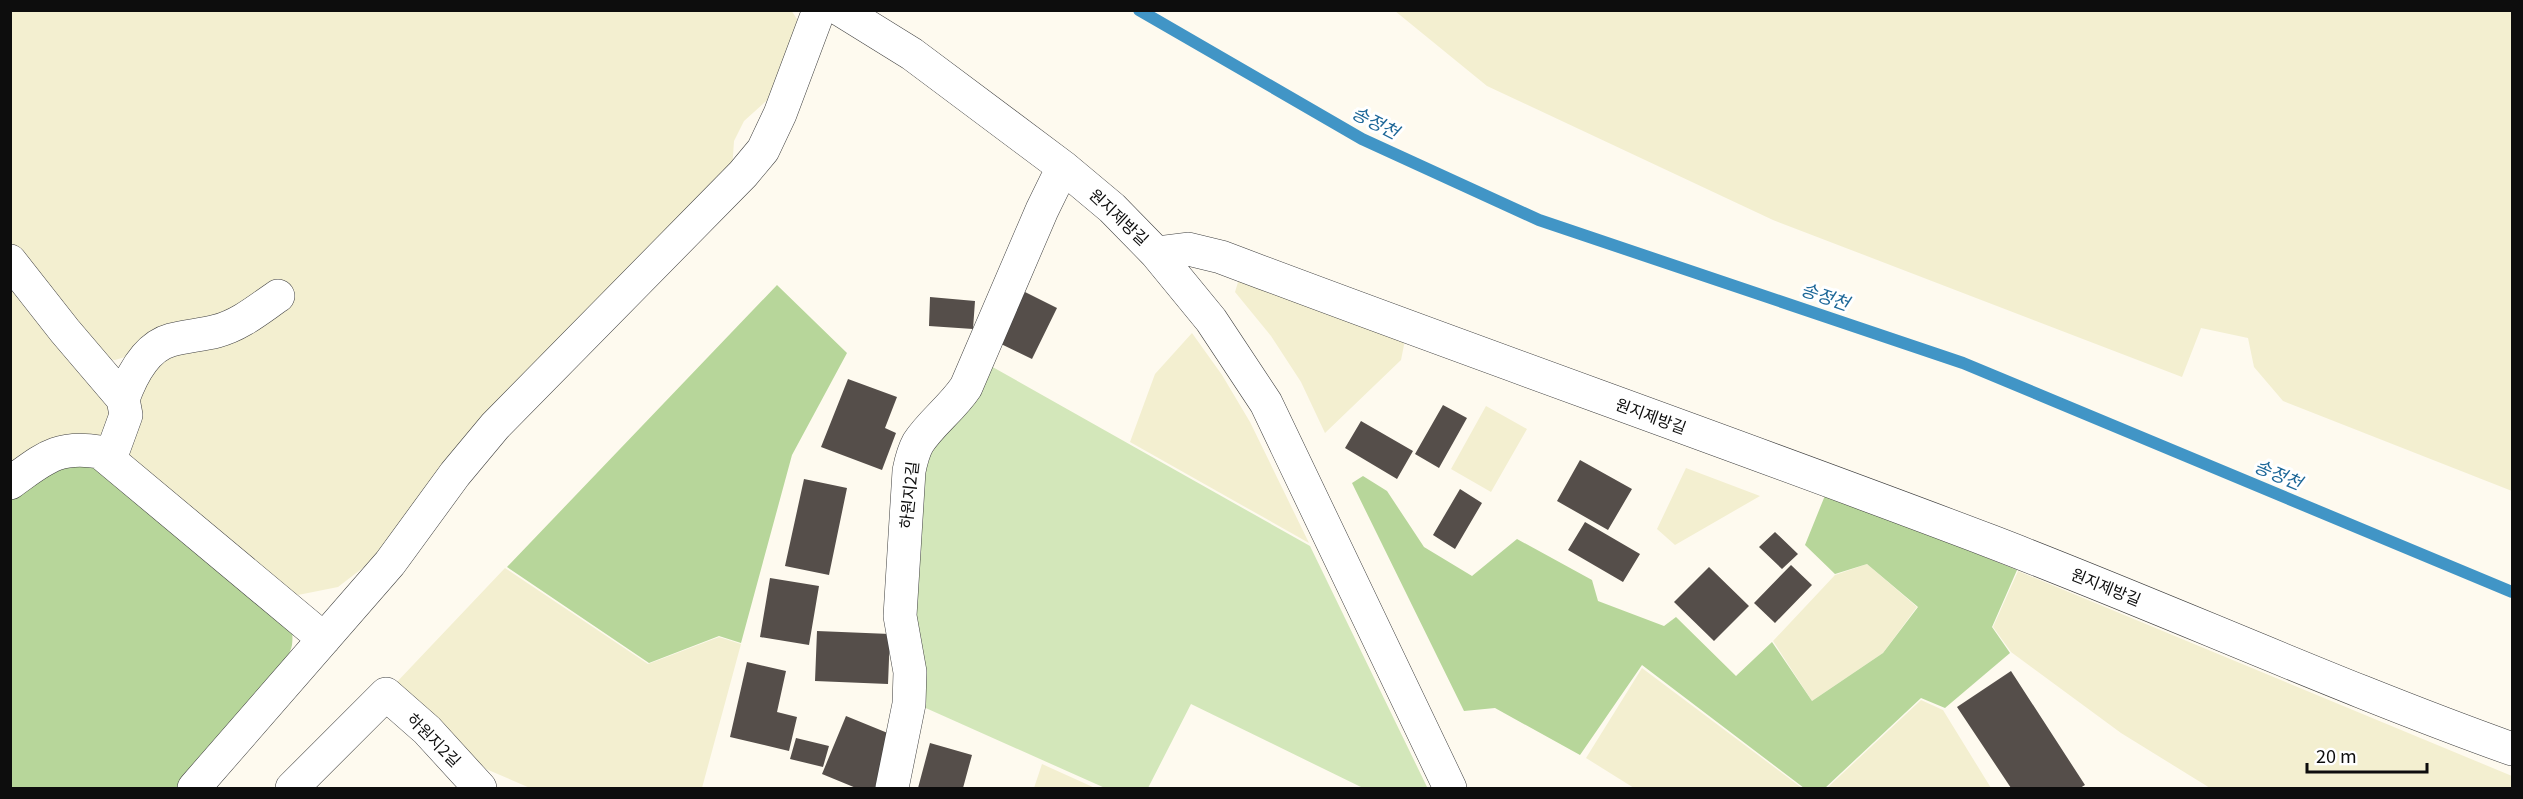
<svg xmlns="http://www.w3.org/2000/svg" width="2523" height="799" font-family="Georgia,'Noto Sans KR',serif">
<rect width="100%" height="100%" fill="#fefaef"/>
<path fill="#f3efd0" d="M791,10L797,19L798,30L776,92L744,121L734,141L732,171L383,547L364,567L338,587L298,595L282,588L127,453L140,383L162,356L251,330L286,311L294,300L292,290L247,305L135,354L115,360L102,358L11,242V11Z
M1395,11H2512V491L2283,401L2254,367L2248,338L2201,328L2182,377L1773,220L1487,86Z
M1239,279L1405,340L1401,360L1325,433L1301,382L1271,336L1235,292Z
M11,281L113,412L103,439L11,472Z
M1192,333L1222,375L1250,422L1309,543L1130,442L1155,374Z
M1486,406L1527,429L1491,492L1451,469Z
M1686,468L1760,496L1675,545L1657,529Z
M1867,564L1917,607L1883,653L1812,701L1773,641L1835,575Z
M505,568L648,664L719,637L741,644L702,788H530L486,769L395,684Z
M2018,571L2512,776V788H2210L2121,733L2011,652L1993,627Z
M1642,668L1802,788H1634L1586,758Z
M1921,700L1943,710L1991,788H1827Z
M1042,764L1095,788H1034Z"/>
<path fill="#d3e7ba" d="M989,365L1310,546L1427,787L1363,788L1191,704L1148,788H1105L919,705L913,641L920,461Z"/>
<path fill="#b7d69a" d="M777,285L847,353L792,455L741,643L719,636L649,663L507,567Z
M98,464L292,622C292,629 293,638 292,645C285,678 203,760 178,788H11L10,493L48,466Z
M1363,476L1387,491L1424,547L1472,576L1517,539L1592,580L1598,601L1664,626L1676,617L1736,676L1772,642L1812,701L1883,653L1918,607L1867,564L1835,574L1805,545L1826,493L2017,570L1992,627L2010,653L1945,708L1921,698L1825,788H1804L1642,665L1580,755L1495,708L1464,711L1352,483Z"/>
<g fill="none" stroke-linecap="round" stroke-linejoin="round">
<path stroke="#4195c6" stroke-width="12" d="M1139,10L1362,139L1539,220L1963,363L2512,592"/>
</g>
<path fill="#554e4a" d="M1025,292L1057,308L1032,359L999,343Z
M930,297L975,301L973,329L929,326Z
M848,379L897,397L885,428L896,433L882,470L821,447Z
M1443,405L1467,418L1439,468L1415,454Z
M1361,421L1413,451L1397,479L1345,448Z
M1580,460L1632,489L1608,530L1557,501Z
M804,479L847,488L829,575L785,566Z
M1460,489L1482,503L1455,549L1433,535Z
M1585,522L1640,554L1623,582L1568,550Z
M1775,532L1798,554L1782,569L1759,547Z
M1791,565L1812,585L1775,623L1754,603Z
M1709,567L1749,606L1714,641L1674,602Z
M770,578L819,586L809,645L760,637Z
M817,631L890,634L888,684L815,681Z
M747,662L786,671L777,712L797,717L789,751L730,737Z
M2011,671L2085,785L2080,788H2011L1957,707Z
M846,716L895,736L883,788H856L822,774Z
M796,738L829,746L823,767L790,759Z
M930,743L972,755L963,788H918Z"/>
<g fill="none" stroke-linecap="round" stroke-linejoin="round">
<g stroke="#404040" stroke-width="34">
<path id="minor" d="M841,10L912,54L1063,167L1112,208L1156,253L1211,320L1266,403L1450,788
M1156,253L1188,249L1221,257C1477,354 1735,444 1990,541C2165,608 2336,686 2512,749
M10,261L65,331L123,399L126,415L110,459
M123,399C131,377 145,347 171,340C186,336 202,335 217,331C240,325 259,309 278,296
M10,483C44,459 56,445 100,452L324,639
M194,788L390,563L455,474L495,426L743,174L763,150L780,114L819,10
M292,788L386,694L427,730L480,788
M892,788L909,704L910,672L900,616L909,471C911,461 913,452 918,443C931,423 952,408 966,387L1042,210L1063,167"/>
</g>
<use href="#minor" stroke="#fff" stroke-width="33"/>
</g>
<g text-anchor="middle" stroke-width="6" stroke-linejoin="round" paint-order="stroke">
<g font-size="16" fill="#0d0d0d" stroke="#fff">
<text transform="translate(1119 217) rotate(43)" y="6">원지제방길</text>
<text transform="translate(1651 416) rotate(20)" y="6">원지제방길</text>
<text transform="translate(909 495) rotate(-84)" y="6">하원지2길</text>
<text transform="translate(2106 587) rotate(22)" y="6">원지제방길</text>
<text transform="translate(434 740) rotate(45)" y="6">하원지2길</text>
</g>
<g font-size="18" font-style="italic" fill="#1d6798" stroke="#fff">
<text transform="translate(1375 123) rotate(27)" y="6">송정천</text>
<text transform="translate(1825 297) rotate(19)" y="6">송정천</text>
<text transform="translate(2278 475) rotate(23)" y="6">송정천</text>
</g>
</g>
<rect width="2523" height="799" fill="none" stroke="#0d0d0d" stroke-width="24"/>
<path d="M2307 763v9h120v-9" fill="none" stroke="#0d0d0d" stroke-width="3"/>
<text x="2316" y="763" font-size="18" fill="#0d0d0d" stroke="#ffffff" stroke-width="4.5" paint-order="stroke">20 m</text>
</svg>
